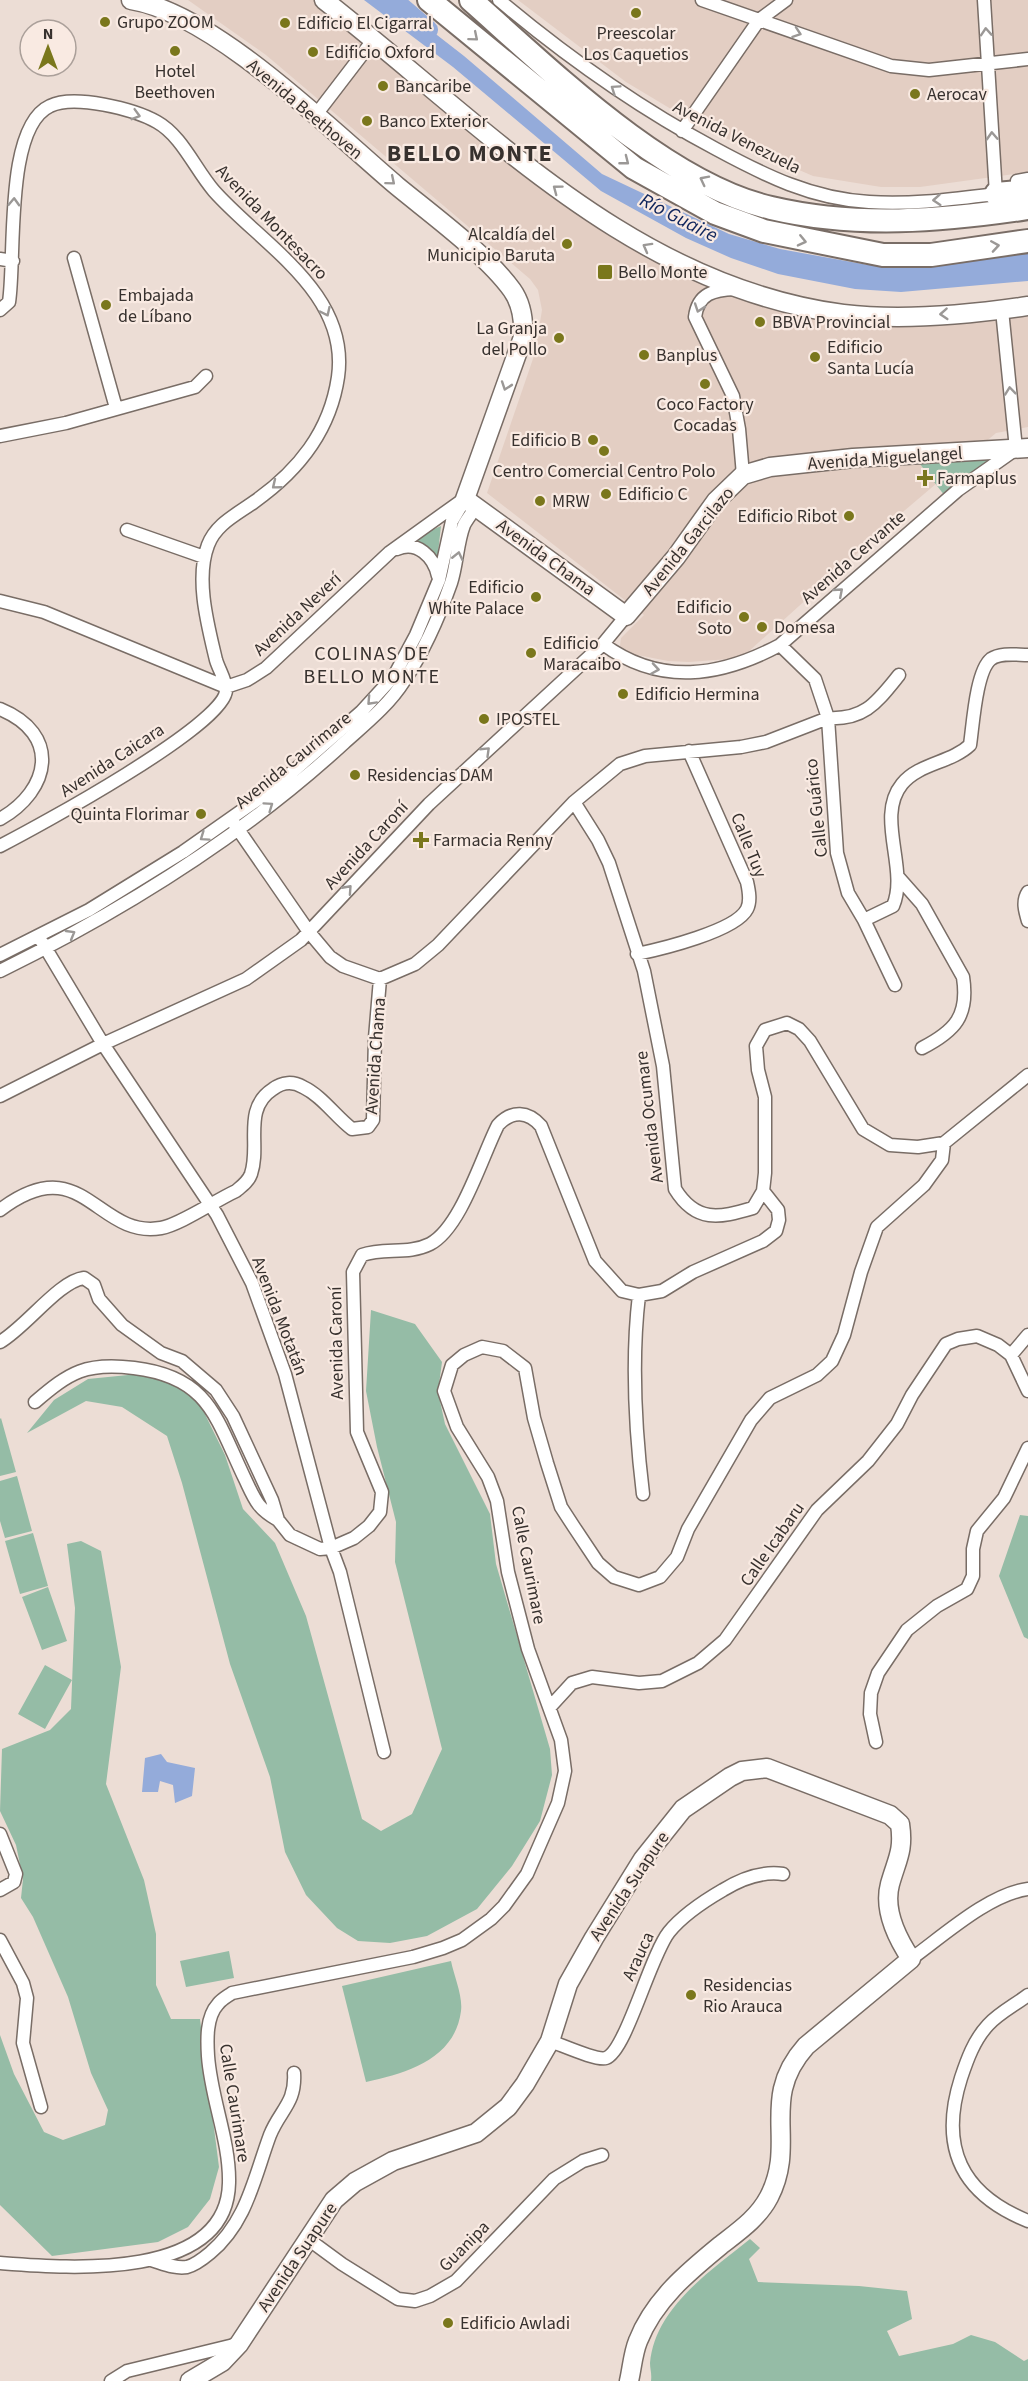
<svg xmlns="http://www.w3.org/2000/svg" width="1028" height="2381" font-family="'Source Sans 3',sans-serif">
<rect width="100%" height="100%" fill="#ecddd5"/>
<path fill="#e3cec3" d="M188,0H321L604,226L815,311L1028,308V427L996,433L904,511L747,653L729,659L689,662L668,661L627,653L620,646L621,638L644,615L487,493L535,353L542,310L538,290L530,279L266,55Z
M518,0H1028V172L920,187H881L813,176L702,128L671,109L626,82Z"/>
<path fill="#95bca6" d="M996,455L945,496L920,464Z
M441,526L437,562L432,550L410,540Z
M371,1310L415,1324L442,1362L438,1392L445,1424L490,1514L496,1564L550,1749L552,1775L540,1821L512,1866L477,1909L427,1936L390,1943L358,1941L337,1928L306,1895L285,1852L270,1777L230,1664L182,1483L167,1436L122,1407L86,1401L27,1433L54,1400L88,1379L138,1374L181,1386L200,1404L225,1455L243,1509L275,1543L306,1616L362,1819L381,1831L412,1814L442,1749L395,1562L396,1522L377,1447L366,1391Z
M1,1418L16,1472L0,1476V1419Z
M17,1476L32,1531L5,1538L0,1521V1481Z
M1020,1515L1028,1516V1639L1024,1637L999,1576Z
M33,1533L48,1586L20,1594L5,1541Z
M81,1541L101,1551L121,1667L106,1784L144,1880L156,1934V1985L171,2019H200L219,2167L210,2199L188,2227L158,2242L52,2256L0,2205V2035L14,2074L44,2132L63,2140L105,2125L108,2110L91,2073L68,1997L33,1917L21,1898L23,1879L16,1845L0,1811L2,1749L50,1730L71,1709L75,1608L67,1544Z
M48,1587L67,1641L42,1650L22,1597Z
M45,1665L72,1680L45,1729L18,1714Z
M229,1951L234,1978L186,1987L180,1961Z
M451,1961C454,1976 463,1996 461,2011C455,2059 407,2073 366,2082L342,1986Z
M750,2239L760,2248L749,2259L758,2282L859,2286L907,2291L912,2319L887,2331L899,2356L953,2344L971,2335L995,2342L1024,2361L1028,2359V2381H651C652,2374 650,2369 650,2363C655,2307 712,2270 750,2239Z"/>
<path fill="#94abda" d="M364,0H392L464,56L602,174L729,234L780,249L868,265L957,262L1028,252V281L901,292L855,289L778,274L731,258L686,238L601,191L453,67Z
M161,1754L167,1762L195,1768L192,1796L175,1803L173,1785L160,1781L158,1792H142L145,1758Z"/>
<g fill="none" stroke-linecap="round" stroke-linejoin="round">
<path stroke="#94abda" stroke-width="20" d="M393,0L428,30"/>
<g stroke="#796d66" stroke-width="15">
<path id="street" d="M499,0C567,57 637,107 716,149C764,175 812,199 869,202C911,205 954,199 996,194L984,0
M702,0L891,66L929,70L1028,59
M315,116L374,39
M682,131L759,20L786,0
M1017,181L1028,179
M74,258L116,408
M0,259L13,261
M735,289C714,290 698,293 695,317L733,396L739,429L743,475
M0,310L9,302C16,258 4,127 50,106C74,94 134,109 157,122C182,136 195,169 214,191C262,245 350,293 338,377C330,432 298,471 254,502C236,515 216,524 208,545C195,579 208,626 216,660C219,670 226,680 226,690C227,724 35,828 0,846
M0,436L66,423L195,387L206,376
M127,530L204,557
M397,549C417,540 434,557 438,576
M0,601L44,612L226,687L247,680L266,668L390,552L461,501
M603,644C660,686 720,677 780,645L958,490L1016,449L1002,310
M899,675C877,702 865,720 828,718L837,853L848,893L864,920L893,906C909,869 875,817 902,784C919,763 951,763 970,745C973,725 976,671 991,659C1001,652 1017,655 1028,655
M0,709C61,734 51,790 0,819
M574,802L598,840L609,863L644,971L663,1066L675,1189C696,1223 719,1218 753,1208L763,1191L765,1173V1097L758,1070L756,1046L765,1030L787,1023L799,1029L810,1041L863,1129L890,1145L918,1147L944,1143L1028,1075
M233,822L309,932L330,957L343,966L380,979
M899,878L922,904L963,977C969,1016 955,1031 922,1048
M1028,892C1022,901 1025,911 1028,921
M864,920L895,985
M39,937L103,1044L217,1215L252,1283L285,1374L331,1548L340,1572L384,1752
M637,954C661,949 736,931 747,909C751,901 749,891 747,882L689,751
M0,955L89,910L183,852L274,788L361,712L394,676L416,635L439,580L452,521L465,499
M0,971C122,911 243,836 344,743C364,725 389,705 404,681C424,651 439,617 451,583C457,565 457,543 464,525C467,519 473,512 476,506
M0,1096L103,1044L246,979L301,940L429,804L603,644L626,616
M0,1210C83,1147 96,1239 161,1228C180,1225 216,1200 236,1191C242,1186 248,1182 251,1174C261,1145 242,1109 273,1089C282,1082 293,1081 303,1087C322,1096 335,1116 352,1129L368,1127L373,1120L375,1038L380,979L415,964L438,945L574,802L620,764L645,756L741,747L766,742L828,718L815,679L780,645
M639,1295C631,1362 635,1428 643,1494
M0,1342C26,1327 59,1281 84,1278L94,1285L99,1299L122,1325L161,1353L182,1361L216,1390L233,1416L272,1500L278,1520L290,1535L320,1549L331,1548L354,1538L369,1526L380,1512L382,1492L357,1432L353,1272L362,1255C384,1247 408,1255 430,1244C461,1228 482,1156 498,1125C512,1110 528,1111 541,1126L595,1261L622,1291L639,1295L662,1291L693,1272L763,1241L776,1231L779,1220L778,1210L763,1191
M1011,1355L1028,1335
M35,1402C70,1372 86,1362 134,1368C210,1377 216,1419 245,1479C255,1500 257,1508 278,1520
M550,1707L572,1683L592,1677L639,1683L662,1681L698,1663L725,1640L817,1510L868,1461L897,1424L912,1395L946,1344L958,1339L977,1336L998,1345L1011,1355L1028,1391
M876,1742L870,1714L871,1693L878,1673L907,1630L937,1606L967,1589L973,1576V1549L977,1531L1004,1498L1028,1448
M0,1834L16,1874L14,1882L0,1890
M0,1940L23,1983L27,1998L23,2043L41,2107
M911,1959C943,1936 989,1894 1028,1889
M1028,1995C1015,2005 999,2013 988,2025C974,2040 967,2060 961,2078C939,2147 961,2194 1028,2221
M550,2041C562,2045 597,2061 606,2058C626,2051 650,1956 669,1932C682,1916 704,1901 723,1890C741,1879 762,1871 783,1874
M308,2239L342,2264L398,2299L415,2301L430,2296L456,2281L554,2179L583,2161L602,2155
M151,2260C162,2263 174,2269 187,2267C195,2265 204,2258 210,2253C247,2222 254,2178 270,2135C280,2110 296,2103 294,2073
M0,2263C65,2268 227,2282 229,2183C230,2141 211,2099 208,2056C207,2040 206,2017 218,2004C222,1999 228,1996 232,1993L413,1957L443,1948L462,1940L491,1919L504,1906L527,1874L558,1803L565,1771L561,1740L528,1649L508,1572L497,1501L488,1477L457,1427L444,1391L452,1365L464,1355L482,1347L503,1351L525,1368L534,1418L547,1463L561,1507L574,1527L598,1563L614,1577L639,1585L660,1577L677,1557L688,1529L751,1420L770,1398L817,1375L832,1361L844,1335L861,1272L877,1227L924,1185L942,1160L944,1143
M111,2381L127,2371L238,2344"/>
</g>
<g stroke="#796d66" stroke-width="21">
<path id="secondary" d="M131,0C214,13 332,131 397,186C431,214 487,255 512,290C522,304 524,320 523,337L465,499L626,616L676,557L716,501L743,475L770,467L853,458L1028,448
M324,0C484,125 631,286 843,314C903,321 968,315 1028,306
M190,2381L222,2362L239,2344L334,2200L355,2182L393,2161L476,2133L508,2107L525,2084L550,2041L568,1984L594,1938L643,1859L683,1809L730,1777L742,1771L767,1768L890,1815L900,1824C904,1851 897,1859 890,1884C883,1910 897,1938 911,1959L806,2046C758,2100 798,2141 769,2197C758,2218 739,2231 721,2245C688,2272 654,2300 638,2341C633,2353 632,2368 629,2381"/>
</g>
<g stroke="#796d66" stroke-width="26">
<path id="highway" d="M429,0L634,168L715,213L764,231L883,255H931L1028,241
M471,0C550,70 666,184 771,208C856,228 942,221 1028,208
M996,194L1028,191"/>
</g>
<use href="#street" stroke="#fff" stroke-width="12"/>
<use href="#secondary" stroke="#fff" stroke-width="18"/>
<use href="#highway" stroke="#fff" stroke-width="22"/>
</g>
<defs><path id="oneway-chevron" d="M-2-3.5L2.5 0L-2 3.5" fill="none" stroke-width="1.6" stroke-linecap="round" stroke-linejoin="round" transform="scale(1.5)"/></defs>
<g stroke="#9b9896">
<use href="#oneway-chevron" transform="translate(986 32) rotate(-94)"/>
<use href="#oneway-chevron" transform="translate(797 33) rotate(19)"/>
<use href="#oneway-chevron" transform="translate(474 37) rotate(40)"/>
<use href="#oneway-chevron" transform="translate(615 89) rotate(-146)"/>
<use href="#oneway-chevron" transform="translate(136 115) rotate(16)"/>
<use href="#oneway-chevron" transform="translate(992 136) rotate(-93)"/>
<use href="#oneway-chevron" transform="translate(625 161) rotate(38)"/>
<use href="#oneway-chevron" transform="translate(704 180) rotate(-153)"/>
<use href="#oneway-chevron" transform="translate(391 181) rotate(40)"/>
<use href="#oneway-chevron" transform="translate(557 189) rotate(-143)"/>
<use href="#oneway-chevron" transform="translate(937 200) rotate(176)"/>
<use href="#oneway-chevron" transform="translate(14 202) rotate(-88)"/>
<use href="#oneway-chevron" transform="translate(802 241) rotate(13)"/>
<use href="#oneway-chevron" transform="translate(995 246) rotate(-9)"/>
<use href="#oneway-chevron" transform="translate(647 247) rotate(-151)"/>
<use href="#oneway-chevron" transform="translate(699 308) rotate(109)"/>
<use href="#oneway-chevron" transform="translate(326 312) rotate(65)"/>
<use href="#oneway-chevron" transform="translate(944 314) rotate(176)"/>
<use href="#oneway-chevron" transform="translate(506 386) rotate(109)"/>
<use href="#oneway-chevron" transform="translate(1010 391) rotate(-96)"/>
<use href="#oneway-chevron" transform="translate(276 485) rotate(141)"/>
<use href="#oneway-chevron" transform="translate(458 556) rotate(-77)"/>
<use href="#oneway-chevron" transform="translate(839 592) rotate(-41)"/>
<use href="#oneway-chevron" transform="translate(655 669) rotate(9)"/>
<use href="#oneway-chevron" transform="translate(371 701) rotate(133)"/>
<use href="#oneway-chevron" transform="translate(486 751) rotate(-44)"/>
<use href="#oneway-chevron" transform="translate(269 806) rotate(-35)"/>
<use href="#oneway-chevron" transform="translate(204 837) rotate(145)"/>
<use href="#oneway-chevron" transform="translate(348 889) rotate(-48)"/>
<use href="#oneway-chevron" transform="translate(71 934) rotate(-30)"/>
</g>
<g fill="#7a771c" stroke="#f9eae2" stroke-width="2">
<circle cx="636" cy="13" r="6"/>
<circle cx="105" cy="22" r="6"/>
<circle cx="285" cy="23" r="6"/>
<circle cx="175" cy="51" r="6"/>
<circle cx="313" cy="52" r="6"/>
<circle cx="383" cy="86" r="6"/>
<circle cx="915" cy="94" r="6"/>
<circle cx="367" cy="121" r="6"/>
<circle cx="567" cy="244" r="6"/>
<rect x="597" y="264" width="16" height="16" rx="3"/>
<circle cx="106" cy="305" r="6"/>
<circle cx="760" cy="322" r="6"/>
<circle cx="559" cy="338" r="6"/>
<circle cx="644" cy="355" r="6"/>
<circle cx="815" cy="357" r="6"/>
<circle cx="705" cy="384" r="6"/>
<circle cx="593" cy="440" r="6"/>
<circle cx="604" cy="451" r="6"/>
<path d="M922 469h6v6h6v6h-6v6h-6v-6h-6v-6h6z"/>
<circle cx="606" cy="494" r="6"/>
<circle cx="540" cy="501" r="6"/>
<circle cx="849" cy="516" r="6"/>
<circle cx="536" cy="597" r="6"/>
<circle cx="744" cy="617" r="6"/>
<circle cx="762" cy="627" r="6"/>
<circle cx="531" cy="653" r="6"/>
<circle cx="623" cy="694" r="6"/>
<circle cx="484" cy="719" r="6"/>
<circle cx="355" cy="775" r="6"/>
<circle cx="201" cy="814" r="6"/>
<path d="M418 831h6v6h6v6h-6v6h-6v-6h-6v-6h6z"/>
<circle cx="691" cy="1995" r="6"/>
<circle cx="448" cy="2323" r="6"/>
</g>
<g text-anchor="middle" stroke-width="4.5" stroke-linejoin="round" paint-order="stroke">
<g font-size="18" fill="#37312e" stroke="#f9eae2" text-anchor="start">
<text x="117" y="28">Grupo ZOOM</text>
<text x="297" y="29">Edificio El Cigarral</text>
<text x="636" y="39" text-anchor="middle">Preescolar<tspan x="636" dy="21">Los Caquetios</tspan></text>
<text x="325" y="58">Edificio Oxford</text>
<text x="175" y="77" text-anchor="middle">Hotel<tspan x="175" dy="21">Beethoven</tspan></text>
<text x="395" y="92">Bancaribe</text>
<text x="927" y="100">Aerocav</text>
<text x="379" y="127">Banco Exterior</text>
<text x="555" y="240" text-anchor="end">Alcaldía del<tspan x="555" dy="21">Municipio Baruta</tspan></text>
<text x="618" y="278">Bello Monte</text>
<text x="118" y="301">Embajada<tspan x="118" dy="21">de Líbano</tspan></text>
<text x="772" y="328">BBVA Provincial</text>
<text x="547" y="334" text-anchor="end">La Granja<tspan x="547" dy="21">del Pollo</tspan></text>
<text x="827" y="353">Edificio<tspan x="827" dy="21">Santa Lucía</tspan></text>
<text x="656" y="361">Banplus</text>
<text x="705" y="410" text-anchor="middle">Coco Factory<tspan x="705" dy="21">Cocadas</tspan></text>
<text x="581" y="446" text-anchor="end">Edificio B</text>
<text x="604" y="477" text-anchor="middle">Centro Comercial Centro Polo</text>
<text x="937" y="484">Farmaplus</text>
<text x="618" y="500">Edificio C</text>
<text x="552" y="507">MRW</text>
<text x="837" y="522" text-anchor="end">Edificio Ribot</text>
<text x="524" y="593" text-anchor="end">Edificio<tspan x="524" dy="21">White Palace</tspan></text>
<text x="732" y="613" text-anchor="end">Edificio<tspan x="732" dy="21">Soto</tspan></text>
<text x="774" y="633">Domesa</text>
<text x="543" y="649">Edificio<tspan x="543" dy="21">Maracaibo</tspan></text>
<text x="635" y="700">Edificio Hermina</text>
<text x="496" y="725">IPOSTEL</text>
<text x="367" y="781">Residencias DAM</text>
<text x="189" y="820" text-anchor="end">Quinta Florimar</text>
<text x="433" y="846">Farmacia Renny</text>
<text x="703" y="1991">Residencias<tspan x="703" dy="21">Rio Arauca</tspan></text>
<text x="460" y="2329">Edificio Awladi</text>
</g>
<g font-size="18" fill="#37312e" stroke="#f9eae2">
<text transform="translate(305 109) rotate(40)" y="6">Avenida Beethoven</text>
<text transform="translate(737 137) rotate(27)" y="6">Avenida Venezuela</text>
<text transform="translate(272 222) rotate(46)" y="6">Avenida Montesacro</text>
<text transform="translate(885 458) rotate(-4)" y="6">Avenida Miguelangel</text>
<text transform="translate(688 541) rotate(-51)" y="6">Avenida Garcilazo</text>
<text transform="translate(546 557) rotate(36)" y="6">Avenida Chama</text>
<text transform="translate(853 557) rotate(-41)" y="6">Avenida Cervante</text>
<text transform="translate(297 614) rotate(-43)" y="6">Avenida Neverí</text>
<text transform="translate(112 760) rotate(-33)" y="6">Avenida Caicara</text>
<text transform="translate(293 760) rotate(-39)" y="6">Avenida Caurimare</text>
<text transform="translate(816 808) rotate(-96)" y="6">Calle Guárico</text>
<text transform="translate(366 845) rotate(-47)" y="6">Avenida Caroní</text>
<text transform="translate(749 845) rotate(68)" y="6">Calle Tuy</text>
<text transform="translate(375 1056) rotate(-86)" y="6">Avenida Chama</text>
<text transform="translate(649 1117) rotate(-97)" y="6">Avenida Ocumare</text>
<text transform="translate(280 1316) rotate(69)" y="6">Avenida Motatán</text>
<text transform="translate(336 1343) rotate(-91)" y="6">Avenida Caroní</text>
<text transform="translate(772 1544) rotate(-55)" y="6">Calle Icabaru</text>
<text transform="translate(529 1565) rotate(79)" y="6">Calle Caurimare</text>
<text transform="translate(629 1886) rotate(-56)" y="6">Avenida Suapure</text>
<text transform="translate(638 1956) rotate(-65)" y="6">Arauca</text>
<text transform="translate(235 2103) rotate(81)" y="6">Calle Caurimare</text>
<text transform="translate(464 2246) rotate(-45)" y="6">Guanipa</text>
<text transform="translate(297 2257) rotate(-56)" y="6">Avenida Suapure</text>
</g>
<g font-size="20" font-style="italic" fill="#0f255c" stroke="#f9eae2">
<text transform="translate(679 217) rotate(27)" y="7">Río Guaire</text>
</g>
<g font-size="20" letter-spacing="1.5" fill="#37312e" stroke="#f9eae2">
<text x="372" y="660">COLINAS DE<tspan x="372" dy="23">BELLO MONTE</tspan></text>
</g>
<g font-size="24" font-weight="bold" letter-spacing="1.5" fill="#37312e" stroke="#f9eae2">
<text x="470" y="161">BELLO MONTE</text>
</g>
</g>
<g transform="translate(48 48)"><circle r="28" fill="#f9eae2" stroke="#aba09a" stroke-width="1.5"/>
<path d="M0-4.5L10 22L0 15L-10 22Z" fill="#7a771c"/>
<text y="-9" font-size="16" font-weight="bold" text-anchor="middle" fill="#37312e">N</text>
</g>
</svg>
